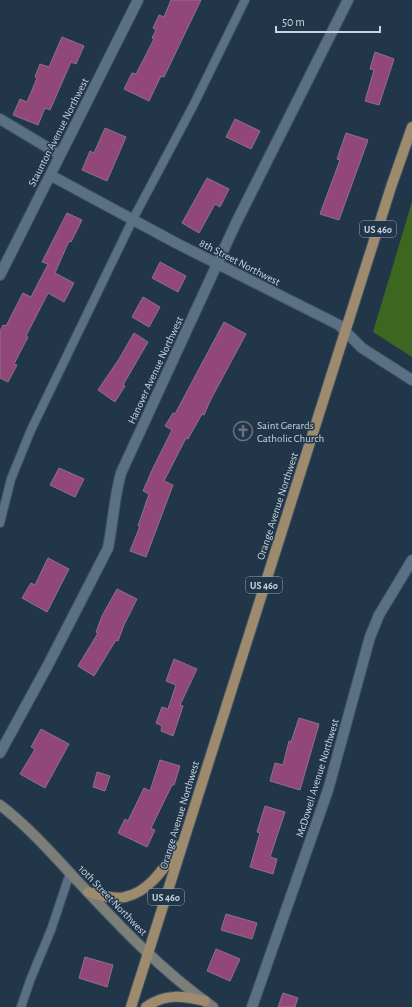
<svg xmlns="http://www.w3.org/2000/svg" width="412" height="1007" font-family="'Alegreya Sans',sans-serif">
<rect width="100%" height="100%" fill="#223649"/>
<path fill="#3d6720" d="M412,202V357L373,332Z"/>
<path fill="#914779" stroke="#8e7383" d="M171,0H201L164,77L161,76L149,101L124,89L132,73L136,74L154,39L152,38L156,30L153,28L159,15L164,17Z
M62,37L84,46L76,64L71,62L50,110L45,108L38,125L13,115L20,99L27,102L37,78L35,77L40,64L49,67Z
M375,52L394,59L379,105L365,101L374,70L370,69Z
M235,119L260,131L251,149L226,137Z
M105,128L126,137L107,181L82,170L90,151L94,153Z
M346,133L368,140L339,220L320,214L340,160L337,159Z
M207,178L229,189L220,207L215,204L199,233L182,223Z
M67,213L82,220L71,242L69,241L55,273L74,283L64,302L48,293L26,336L28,337L14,364L17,365L8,382L0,378V331L3,325L6,326L23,293L31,297L48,264L42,262Z
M160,262L186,276L178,292L152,278Z
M143,297L160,307L149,327L132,317Z
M224,322L246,334L211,399L204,415L202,414L188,439L186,438L164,481L173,485L146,557L130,551L140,526H138L149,494L143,491L153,468L172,430L165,426L173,413L175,414Z
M134,333L148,342L123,385L125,386L115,402L98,390L119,359Z
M59,468L84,479L75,497L50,485Z
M48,558L69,569L47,612L22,598L31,583L35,585Z
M117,589L137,599L124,625L118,641L116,640L94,676L78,666L98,633L96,632L102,616Z
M174,659L197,669L180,705L183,706L173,736L161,731L162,726L156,723L162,707L168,709L176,685L166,681Z
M299,718L319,724L300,790L270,781L275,763L283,765L289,741L291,742Z
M41,729L69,744L45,788L20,774L35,749L31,747Z
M160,760L180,766L174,785H172L151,828L155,830L147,847L118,833L125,819L128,821L144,788L150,791Z
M97,772L110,776L105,791L93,787Z
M265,806L285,812L270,857L277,859L273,874L250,867L260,833L257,832Z
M226,914L257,923L252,939L221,930Z
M216,949L240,959L230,981L207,971Z
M85,957L113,965L107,987L79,978Z
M283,993L298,998L295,1007H278Z"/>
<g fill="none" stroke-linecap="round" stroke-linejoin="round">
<g stroke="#425463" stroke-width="10">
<path id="service" d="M0,523L11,479L31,430L133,219L193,106L245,0
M21,1007L31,978L51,930L70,873"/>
</g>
<g stroke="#425463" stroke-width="12">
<path id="minor" d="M0,119L60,155
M50,175L176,243L339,325L362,348L412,380
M0,275L138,0
M0,753L48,665L108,548C113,523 114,498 121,473L236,223L348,0
M252,1007L328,790L370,637L379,615L412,560"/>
</g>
<g stroke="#425463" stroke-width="12">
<path id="secondary" d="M0,805C26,825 48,849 70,873C115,921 159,969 213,1007"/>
</g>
<g stroke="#425463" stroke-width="12">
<path id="primary" d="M88,892C100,895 114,900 125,897C150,892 166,865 179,846
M131,1007L391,187L412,127
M146,1007C165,993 183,996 205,1001"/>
</g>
<use href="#service" stroke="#5a7085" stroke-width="8"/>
<use href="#minor" stroke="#5a7085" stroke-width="10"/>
<use href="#secondary" stroke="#7c7e79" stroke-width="10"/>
<use href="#primary" stroke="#9e8b6d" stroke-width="10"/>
</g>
<defs>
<g id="church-ring" transform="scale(1)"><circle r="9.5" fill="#223649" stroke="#6b7280" stroke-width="1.5"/><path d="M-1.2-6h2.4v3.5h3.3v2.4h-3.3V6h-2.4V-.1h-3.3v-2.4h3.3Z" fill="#6b7280"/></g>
</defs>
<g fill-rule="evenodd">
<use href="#church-ring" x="243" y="431"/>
</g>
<g text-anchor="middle" stroke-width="3" stroke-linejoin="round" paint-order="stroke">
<g fill="#223649" stroke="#96a5b3" stroke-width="1">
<rect x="360" y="221" width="36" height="16" rx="3"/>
<rect x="246" y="577" width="36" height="16" rx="3"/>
<rect x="148" y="889" width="36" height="16" rx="3"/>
</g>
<g font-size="10" font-weight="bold" fill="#c8d4e0">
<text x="378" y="233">US 460</text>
<text x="264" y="589">US 460</text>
<text x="166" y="901">US 460</text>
</g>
<g font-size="11" fill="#c8d4e0" stroke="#223649">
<text transform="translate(58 132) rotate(-63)" y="4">Staunton Avenue Northwest</text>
<text transform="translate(240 262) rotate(27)" y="4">8th Street Northwest</text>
<text transform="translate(155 370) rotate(-65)" y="4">Hanover Avenue Northwest</text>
<text transform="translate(277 506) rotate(-72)" y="4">Orange Avenue Northwest</text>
<text transform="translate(317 778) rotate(-73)" y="4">McDowell Avenue Northwest</text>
<text transform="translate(179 815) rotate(-73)" y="4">Orange Avenue Northwest</text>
<text transform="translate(113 900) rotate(46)" y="4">10th Street Northwest</text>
</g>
<g font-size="11" fill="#c8d4e0" stroke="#223649" text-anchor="start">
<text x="257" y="429">Saint Gerards<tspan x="257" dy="13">Catholic Church</tspan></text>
</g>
</g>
<path d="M276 26v6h104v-6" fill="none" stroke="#c8d4e0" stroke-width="2"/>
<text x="282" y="26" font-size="12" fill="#c8d4e0" stroke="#223649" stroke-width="3" paint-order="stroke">50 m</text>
</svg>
